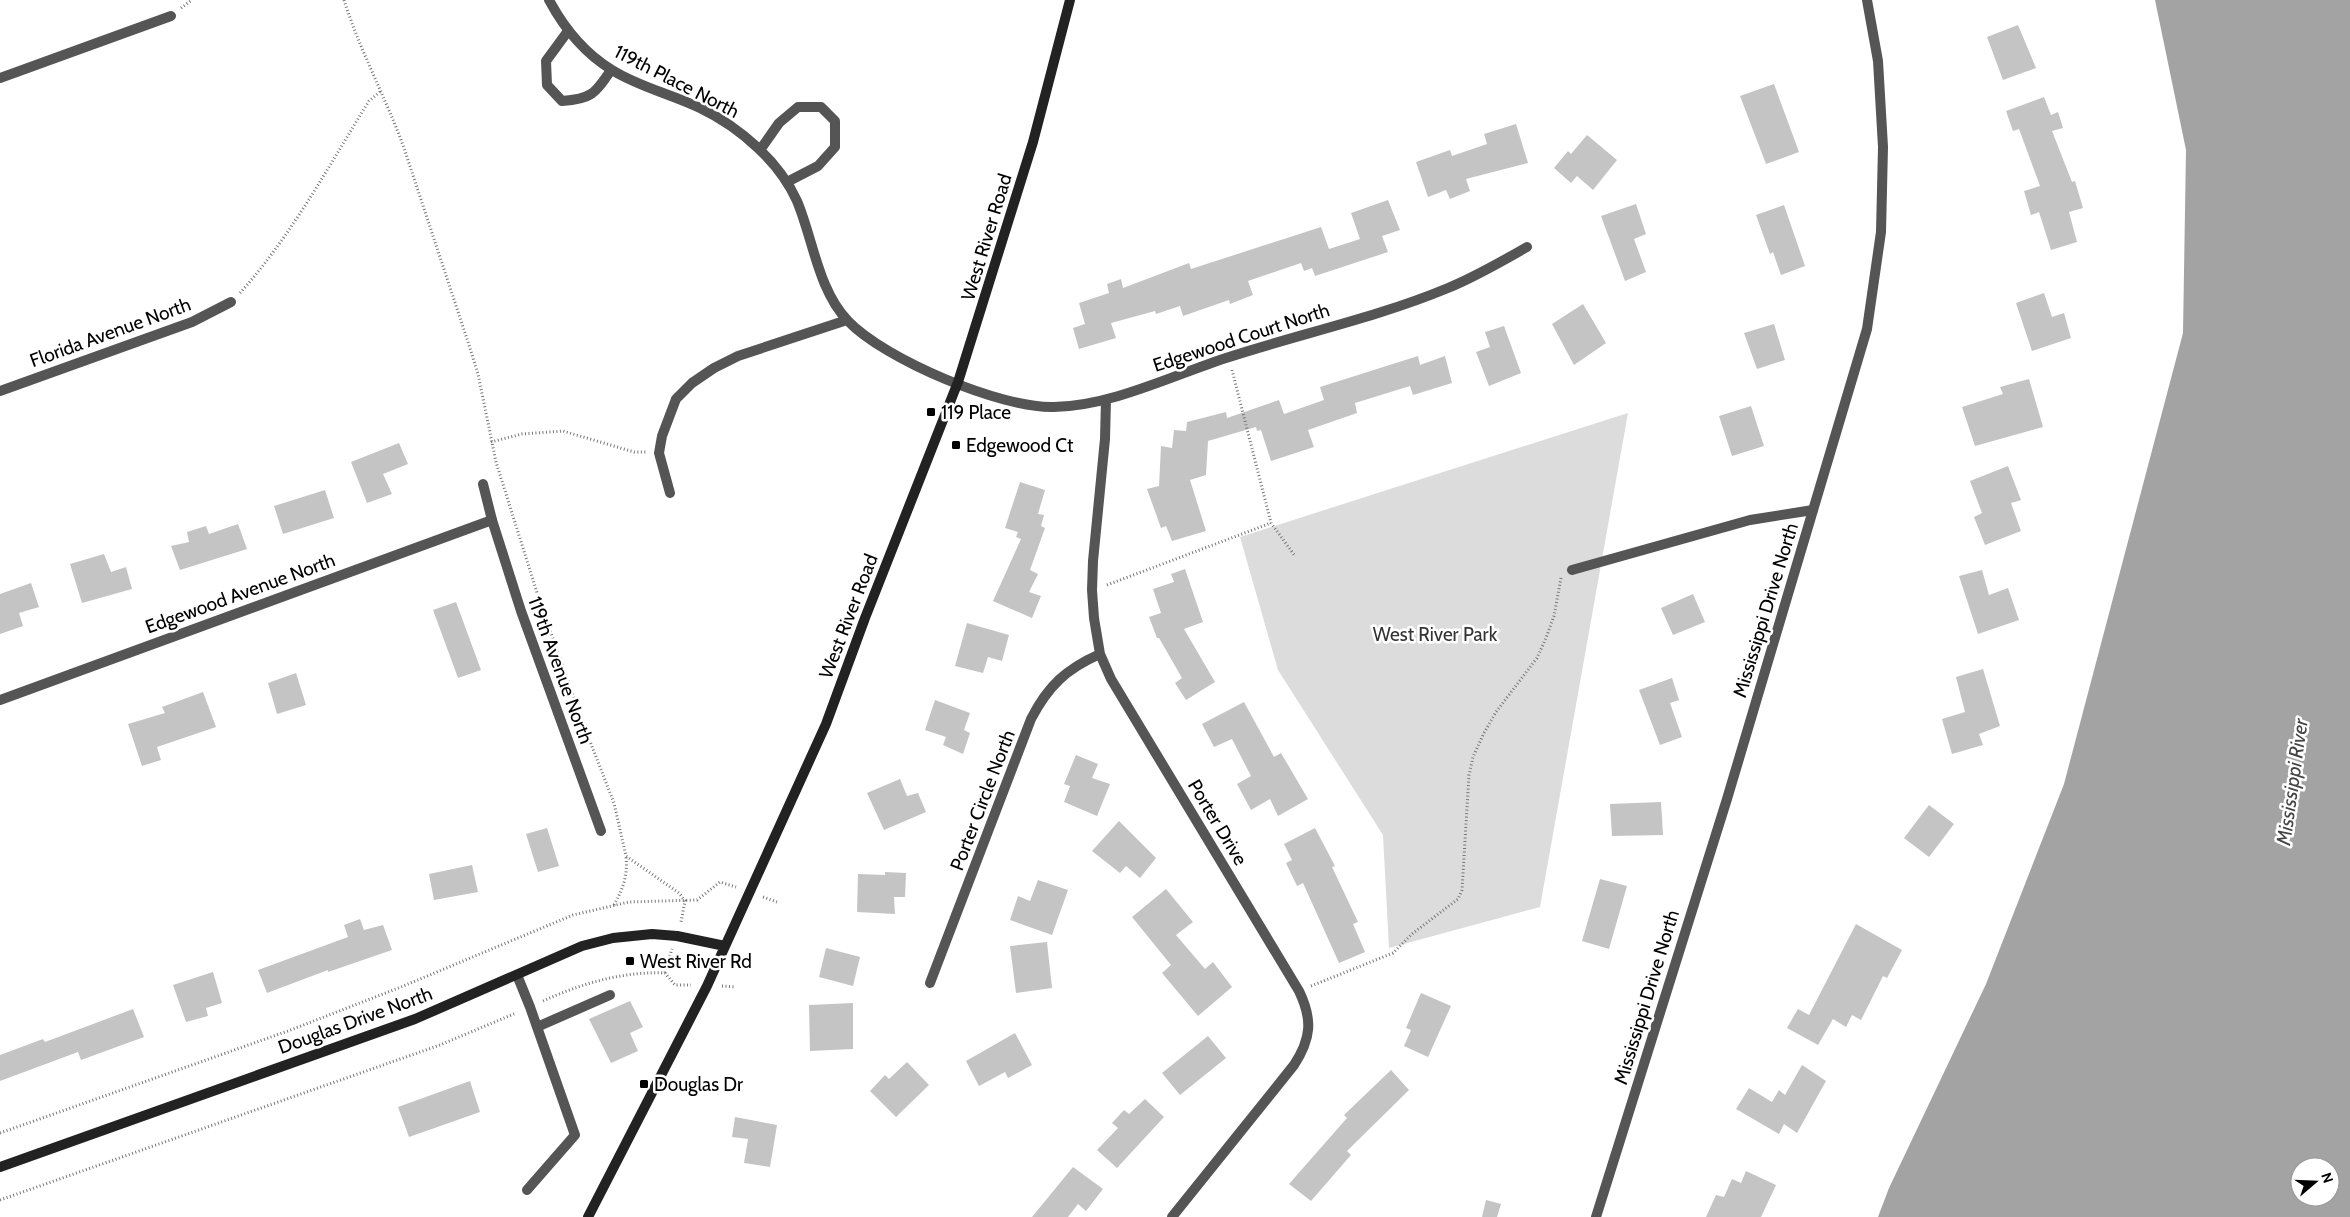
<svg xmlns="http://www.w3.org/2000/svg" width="2350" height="1217" font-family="Cabin,sans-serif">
<rect width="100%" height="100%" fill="#fff"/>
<path fill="#dcdcdc" d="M1628,413L1540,907L1389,948L1383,835L1278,670L1240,537Z"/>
<path fill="#a3a3a3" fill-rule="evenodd" d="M2155,0H2350V1217H1878L1889,1188L1986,984L2064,784L2183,333L2186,150ZM2300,1167H2330V1197H2300Z"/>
<path fill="#c4c4c4" d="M2018,25L2036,68L2003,80L1987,37Z
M1774,84L1799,152L1766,164L1740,96Z
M2044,97L2051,115L2058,112L2063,128L2052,131L2072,182L2075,181L2083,208L2069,212L2077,242L2051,250L2039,212L2031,215L2024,191L2040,186L2019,129L2013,131L2006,111Z
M1516,124L1528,163L1466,179L1470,191L1450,199L1446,190L1428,197L1416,162L1450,150L1452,156L1487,144L1484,134Z
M1587,135L1617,160L1593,190L1577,176L1571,183L1554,168L1568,151L1571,154Z
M1388,200L1400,230L1382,236L1388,252L1315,276L1312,268L1304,271L1301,263L1248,281L1253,295L1230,304L1229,300L1183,316L1180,306L1156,314L1155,311L1111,323L1116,338L1079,349L1073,328L1085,324L1079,303L1109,293L1107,284L1121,279L1123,288L1189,263L1191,269L1321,227L1329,249L1360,239L1351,213Z
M1636,204L1646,234L1634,239L1646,272L1625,281L1601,216Z
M1784,205L1805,266L1781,275L1773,252L1770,254L1756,215Z
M2044,293L2052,317L2064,313L2071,338L2032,351L2016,303Z
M1583,304L1606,343L1574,365L1552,324Z
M1774,324L1785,360L1757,369L1744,333Z
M1504,326L1521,373L1489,386L1476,352L1490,347L1485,332Z
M1418,356L1420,365L1445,356L1452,383L1413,395L1410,386L1355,403L1357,413L1308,430L1314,447L1271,461L1261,430L1257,431L1256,427L1208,441L1206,475L1190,480L1206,531L1172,541L1166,526L1161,528L1147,489L1159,486L1161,446L1172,448L1174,430L1186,431L1187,422L1226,412L1227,418L1279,400L1284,414L1324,400L1320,387Z
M2029,379L2043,427L1975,446L1962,407L2003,394L2000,387Z
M1751,406L1764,446L1732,456L1719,416Z
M399,443L408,464L383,474L392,494L367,503L351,462Z
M2008,466L2021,500L2011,503L2021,531L1985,545L1974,517L1982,513L1970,481Z
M1020,482L1045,490L1038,514L1044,515L1041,526L1045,528L1030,570L1038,574L1029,592L1041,596L1032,618L993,601L1021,539L1016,537L1018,532L1005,528Z
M325,490L334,518L283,534L274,506Z
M238,524L247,549L180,570L171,546L189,542L187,532L206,526L209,534Z
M104,554L111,572L126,567L132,589L82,603L70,564Z
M1185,569L1203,622L1184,629L1215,682L1186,700L1175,683L1182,678L1159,638H1157L1149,617L1161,613L1153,589L1174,582L1171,574Z
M1982,570L1989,595L2008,588L2019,620L1978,634L1959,576Z
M31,583L39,607L19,613L23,626L0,634V594Z
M1693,594L1705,622L1673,635L1661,608Z
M456,602L481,670L458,678L433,610Z
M967,623L1009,635L1002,661L988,657L983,673L955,666Z
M1983,669L2000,726L1979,734L1983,745L1952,754L1942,719L1965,712L1956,677Z
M296,673L306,705L277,714L268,683Z
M1672,678L1679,700L1670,703L1682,737L1660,745L1639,690Z
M203,692L216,727L157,747L161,760L142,766L128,724L165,713L162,707Z
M935,700L970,713L964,730L970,733L963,754L943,745L946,737L925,730Z
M1244,702L1274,757L1281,753L1308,799L1278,816L1270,799L1251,810L1237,784L1251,776L1232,739L1214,747L1202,724Z
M1076,755L1098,764L1092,778L1110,784L1097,816L1064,802L1070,786L1064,784Z
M900,779L907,796L918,793L926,812L884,830L867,793Z
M1661,802L1663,835L1612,836L1610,804Z
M1929,805L1954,824L1929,857L1904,838Z
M1119,821L1156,858L1140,878L1126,866L1120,873L1092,851Z
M547,828L559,866L538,872L526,834Z
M1315,828L1335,866L1332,867L1358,922L1353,924L1365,952L1339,963L1303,883L1297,886L1286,863L1292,860L1284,844Z
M472,865L478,892L434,900L429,874Z
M885,872L906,873L905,897H894L895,914L857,912L858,874L885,875Z
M1600,879L1627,886L1609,949L1582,941Z
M1038,880L1068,890L1052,935L1010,920L1018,896L1030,901Z
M1166,889L1193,922L1176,935L1205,969L1213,962L1232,987L1198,1016L1162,973L1171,965L1132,917Z
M360,919L364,930L383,925L392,950L328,972V970L267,993L258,970L348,937L344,925Z
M1856,924L1902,950L1887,978L1883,976L1861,1020L1852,1015L1846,1027L1833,1019L1818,1045L1787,1028L1798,1009L1809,1015Z
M1047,942L1052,988L1016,993L1010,946Z
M826,948L860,957L853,986L819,977Z
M213,972L222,1003L206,1008L208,1016L186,1022L173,985Z
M1421,993L1451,1006L1428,1057L1404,1046L1411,1030L1406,1028Z
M630,1001L643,1027L630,1033L638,1051L611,1063L589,1019Z
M853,1003V1049L810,1051L809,1005Z
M133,1009L144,1037L81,1060L78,1052L0,1081V1055L43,1039L45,1042Z
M1015,1033L1032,1065L1008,1078L1005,1072L979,1086L966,1061Z
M1208,1036L1226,1058L1180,1095L1162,1073Z
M907,1062L929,1085L896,1117L870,1091L885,1075L889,1079Z
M1802,1065L1826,1081L1797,1133L1784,1124L1779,1134L1736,1109L1749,1088L1772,1102L1779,1090L1785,1095Z
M1391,1070L1409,1090L1347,1151L1351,1155L1311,1201L1289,1184L1347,1118L1344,1115Z
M470,1081L480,1112L409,1137L398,1107Z
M1145,1099L1164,1117L1117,1168L1097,1150L1118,1128L1112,1123L1124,1110L1129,1114Z
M735,1117L777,1125L770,1167L744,1163L748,1139L732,1137Z
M1073,1167L1103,1189L1086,1211L1078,1204L1068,1217H1032Z
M1746,1171L1776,1185L1761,1217H1706L1716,1195L1724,1197L1732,1179L1741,1183Z
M1486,1200L1501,1204L1497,1217H1482Z"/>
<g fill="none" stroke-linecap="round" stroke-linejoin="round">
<path stroke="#777" stroke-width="3" stroke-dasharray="1 2.5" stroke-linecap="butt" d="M344,0C360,51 386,98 404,148L468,342L478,374L496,462L539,599L584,726L614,803L626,856L679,893L685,901L681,922
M181,8L192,0
M240,293C292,235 328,167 369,101L381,91
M1232,370L1271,523L1295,556
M491,442L522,434L563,431L634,452H646
M1107,585L1271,523
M763,897L777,902
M614,905C623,889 628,875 626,857
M665,973L672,949
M722,986L736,987
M1311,986L1393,953L1412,934L1458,899L1462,890L1469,775L1473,757L1484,733L1496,712L1537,658L1546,638L1554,616L1561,578
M543,1001C580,984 623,971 665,973L675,985H691
M0,1133L288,1031L401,987L573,915L629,902L697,900L720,882L736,887
M0,1200L440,1045L516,1013"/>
<path stroke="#555" stroke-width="10" d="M483,484L492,520
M1572,570L1750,520L1813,510
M517,975L530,1007L575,1135L527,1190
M537,1027L610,995"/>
<path stroke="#555" stroke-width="10" d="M549,0C564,28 584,53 612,70C639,87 671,94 700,108C721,118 741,132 758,148C774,163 788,181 797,201C813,239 818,290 848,321C884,359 1002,409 1054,407C1111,406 1171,376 1226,358C1299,334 1376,318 1448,288C1475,277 1501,262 1527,247
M568,31L546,61L547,85L562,101C591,99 595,94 611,70
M0,78L171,16
M760,150L779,123L798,107H821L835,121V147L818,166L787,182
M0,391L192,322L231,302
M1106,400L1105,439L1093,561L1092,590L1094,618L1100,654L1111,679L1299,991C1313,1020 1311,1039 1294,1065L1172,1217
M670,493L659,453L662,436L676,399L692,383L714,368L738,356L847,320
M0,700L492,520L521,611L601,831
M930,983L1031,719C1048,686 1066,669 1100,654
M1596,1217L1727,799L1867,329L1881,232L1883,147L1878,61L1867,0"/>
<path stroke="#222" stroke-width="10" d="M0,1167L415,1019L582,946L613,938L652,934L677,936L725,946
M588,1217L707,986L826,724L865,618L958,382L1033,142L1070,0"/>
</g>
<g fill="#000" stroke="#fff" stroke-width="2">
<rect x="926" y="407" width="10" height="10" rx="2.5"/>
<rect x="951" y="440" width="10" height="10" rx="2.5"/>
<rect x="625" y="956" width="10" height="10" rx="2.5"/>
<rect x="639" y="1079" width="10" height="10" rx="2.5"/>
</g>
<g text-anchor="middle" stroke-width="5" stroke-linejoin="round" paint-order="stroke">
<g font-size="19" fill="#000" stroke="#fff">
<text transform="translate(677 81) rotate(27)" y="7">119th Place North</text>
<text transform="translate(986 237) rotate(-73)" y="7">West River Road</text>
<text transform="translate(110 332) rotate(-20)" y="7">Florida Avenue North</text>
<text transform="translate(1241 337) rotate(-18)" y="7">Edgewood Court North</text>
<text transform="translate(240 593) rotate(-20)" y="7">Edgewood Avenue North</text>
<text transform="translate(1765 610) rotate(-73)" y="7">Mississippi Drive North</text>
<text transform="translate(848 616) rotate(-69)" y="7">West River Road</text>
<text transform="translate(561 670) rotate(70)" y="7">119th Avenue North</text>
<text transform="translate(982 800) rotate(-69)" y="7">Porter Circle North</text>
<text transform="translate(1218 822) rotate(59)" y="7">Porter Drive</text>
<text transform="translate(1646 997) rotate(-73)" y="7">Mississippi Drive North</text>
<text transform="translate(355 1020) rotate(-20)" y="7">Douglas Drive North</text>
</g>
<g font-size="19" fill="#000" stroke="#fff" text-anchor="start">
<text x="941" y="419">119 Place</text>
<text x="966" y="452">Edgewood Ct</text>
<text x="640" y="968">West River Rd</text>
<text x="654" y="1091">Douglas Dr</text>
</g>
<g font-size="19" fill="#333" stroke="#fff">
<text x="1435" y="641">West River Park</text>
</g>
<g font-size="20" font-style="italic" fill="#444" stroke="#fff">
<text transform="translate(2292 782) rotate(-82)" y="7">Mississippi River</text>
</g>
</g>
<g transform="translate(2315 1182) rotate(71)"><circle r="24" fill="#ffffff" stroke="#999999"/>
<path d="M0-4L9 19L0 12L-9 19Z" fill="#000000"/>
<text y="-8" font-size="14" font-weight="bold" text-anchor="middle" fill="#000000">N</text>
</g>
</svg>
